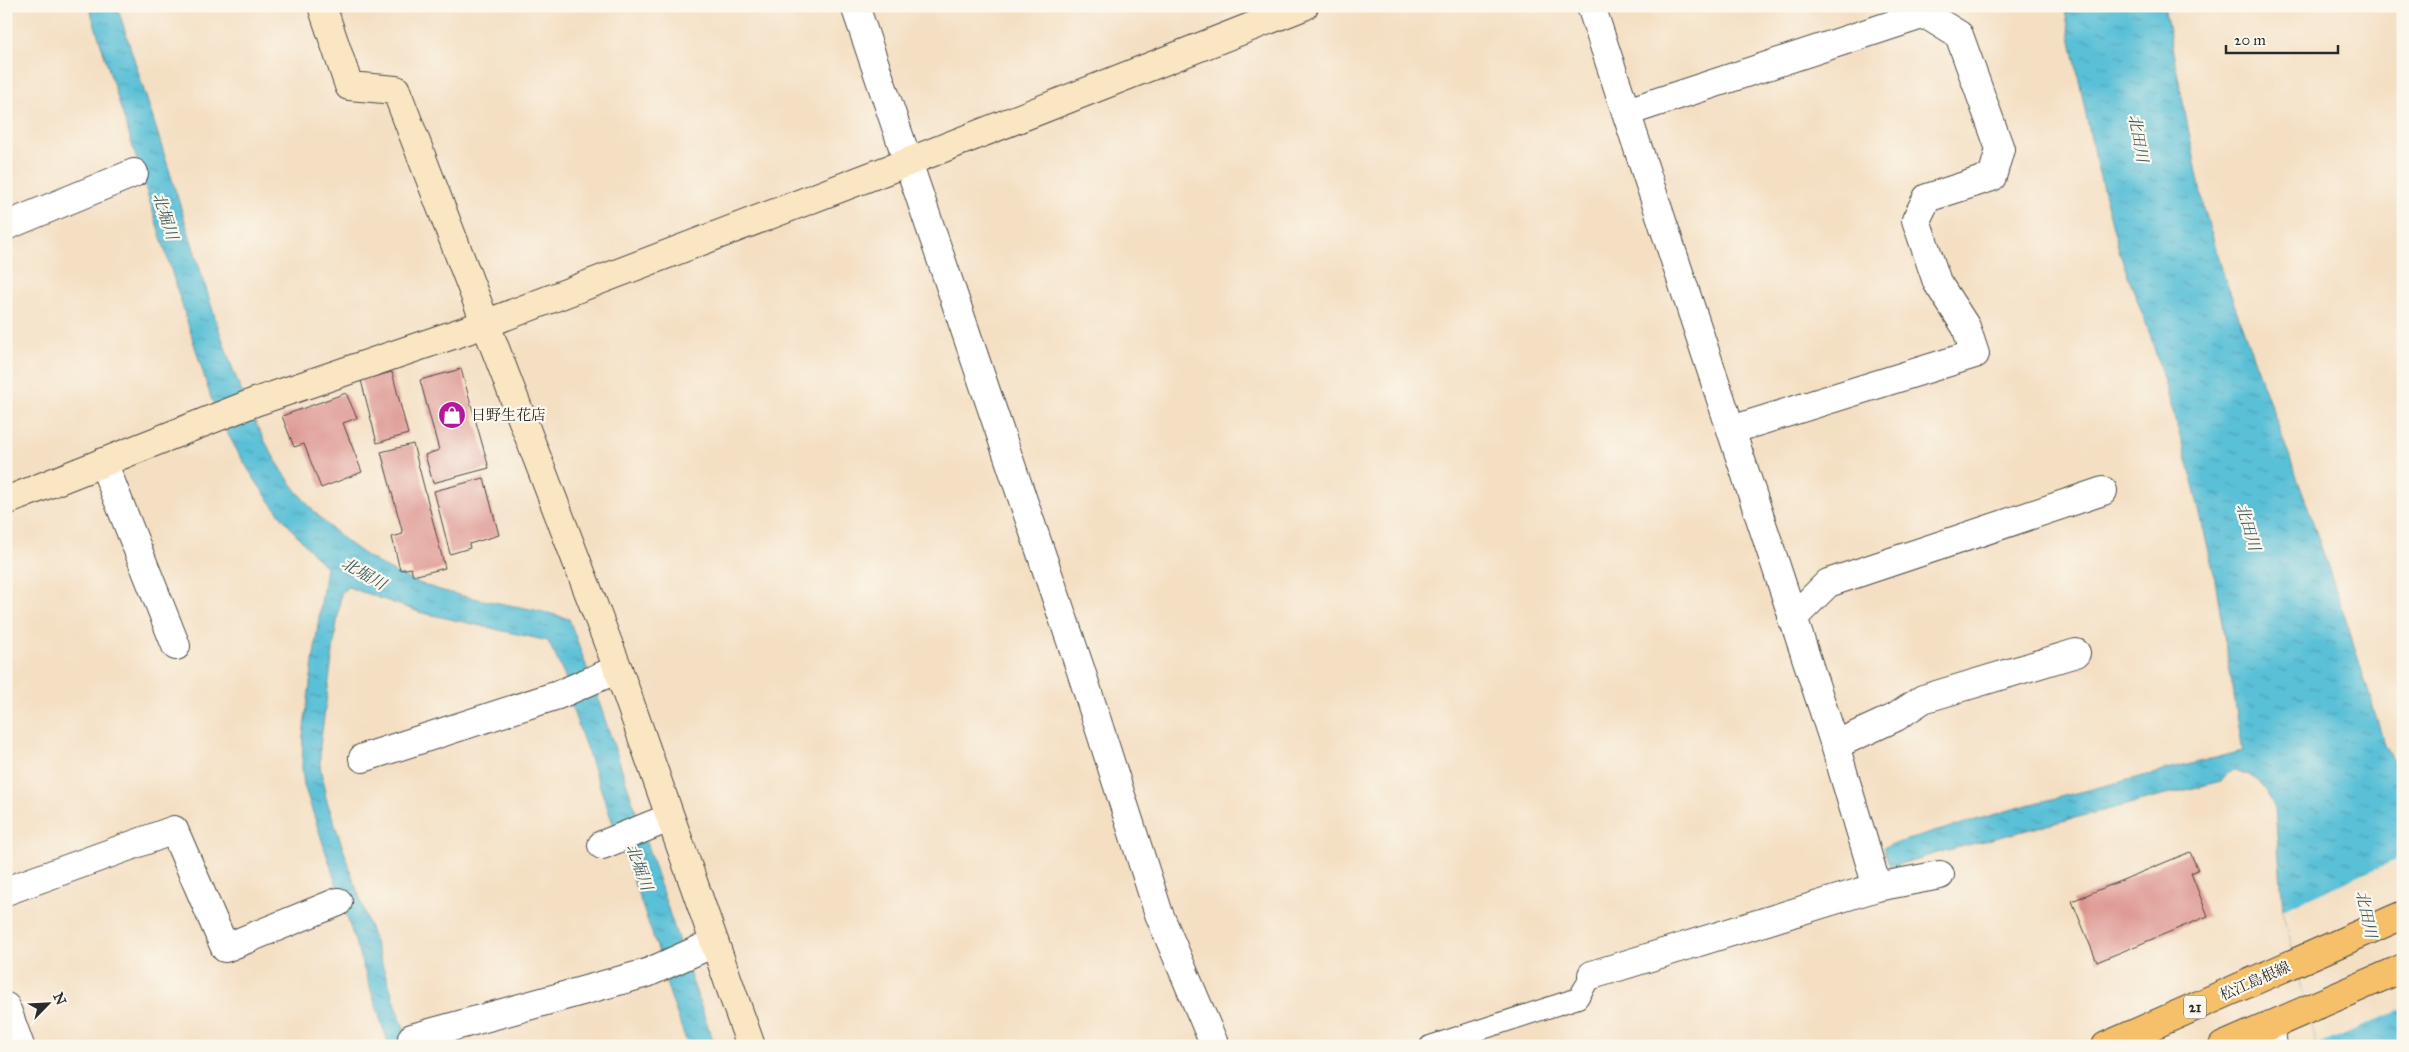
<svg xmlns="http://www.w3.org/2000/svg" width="2409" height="1052" font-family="'IM FELL Great Primer','Noto Serif JP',serif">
<defs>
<pattern id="water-ripples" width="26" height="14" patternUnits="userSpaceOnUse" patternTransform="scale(1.25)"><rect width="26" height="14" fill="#5ac0d7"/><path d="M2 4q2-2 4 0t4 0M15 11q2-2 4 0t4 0" fill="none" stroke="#4b9caf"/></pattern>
</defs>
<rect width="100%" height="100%" fill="#fbf7ec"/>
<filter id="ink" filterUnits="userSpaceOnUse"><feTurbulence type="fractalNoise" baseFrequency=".02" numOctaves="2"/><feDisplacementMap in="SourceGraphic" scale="10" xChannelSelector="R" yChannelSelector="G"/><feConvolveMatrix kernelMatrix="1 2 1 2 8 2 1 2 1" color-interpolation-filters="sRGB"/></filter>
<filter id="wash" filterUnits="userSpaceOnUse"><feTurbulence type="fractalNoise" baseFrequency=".0096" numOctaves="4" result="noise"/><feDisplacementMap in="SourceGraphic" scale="20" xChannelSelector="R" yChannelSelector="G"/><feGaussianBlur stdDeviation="1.12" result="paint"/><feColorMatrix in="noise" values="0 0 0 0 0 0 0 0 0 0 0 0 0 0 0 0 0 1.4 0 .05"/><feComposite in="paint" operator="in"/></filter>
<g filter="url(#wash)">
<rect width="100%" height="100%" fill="#f4dfc3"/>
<path fill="url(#water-ripples)" stroke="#427681" d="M89,6H117C142,83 166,160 190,237C232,369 262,505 396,573C450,601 513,601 569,619C622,760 664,904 715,1046H688L664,977L658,950L572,708L565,676L548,641L419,612L348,587L341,593L320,746V765L326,798L403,1026L411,1046H389L304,785L302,768L303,735L326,567C278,518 238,462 211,398Z
M2064,6H2164L2204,208L2224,276L2309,511L2346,620L2385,745L2403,779V1046H2316L2283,909L2275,809L2266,790L2258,781L2249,775L2235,770L2228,772L2221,781L1944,851L1890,867L1883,847L2020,807L2243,751L2214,574L2189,467L2150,334L2120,254L2094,154Z"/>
<path fill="#f4dfc3" d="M2403,857V1009L2316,1046L2283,909Z"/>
<g id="blocks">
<path fill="#dd9590" d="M461,369L489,468L433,483L425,455L439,450L420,380Z
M392,372L408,434L377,443L361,380Z
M346,393L357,418L343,423L362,472L321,488L304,444L294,447L282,416Z
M413,444L445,568L413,576L411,568L400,570L392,537L403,534L381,452Z
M484,478L499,535L469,544L470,548L450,554L434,491Z
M2190,852L2198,870L2191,873L2208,916L2097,962L2072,901Z"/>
</g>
</g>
<g filter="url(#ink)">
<use href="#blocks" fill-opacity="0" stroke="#494642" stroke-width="1"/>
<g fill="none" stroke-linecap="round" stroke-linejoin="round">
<g stroke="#494642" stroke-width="22">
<path id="lane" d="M1430,1046L1578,998L1592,975"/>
</g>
<g stroke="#494642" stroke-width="30">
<path id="street" d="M855,6L1080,668L1159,914L1215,1046
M1591,6L1835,745L1877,887
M1627,112L1925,14L1959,35L2000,149L1992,177L1927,198L1916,220L1937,282L1966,327L1975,354L1731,430
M6,226L134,173
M103,462L176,646
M1792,619L1828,583L2103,491
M1835,745L1896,717L1923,699L2076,653
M363,758L558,695L618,669
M602,845L669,818
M6,891L174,830L225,948L338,902
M1592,975L1877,887L1940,875
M6,1007L20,1046
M2270,1025L2273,1046
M412,1038L647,973L714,943"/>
</g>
<g stroke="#494642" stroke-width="30">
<path id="secondary" d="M322,6L349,86L396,90L618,669L751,1046
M6,501L255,402L485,324L908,162L1304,6"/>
</g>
<g stroke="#494642" stroke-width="30">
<path id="primary" d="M2106,1046L2403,915
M2223,1046L2403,968"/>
</g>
<use href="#lane" stroke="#fff" stroke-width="20"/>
<use href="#street" stroke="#fff" stroke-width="28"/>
<use href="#secondary" stroke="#fbe6c4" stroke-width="28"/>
<use href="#primary" stroke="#f6c06b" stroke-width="28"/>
</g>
</g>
<defs>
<g id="shop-disc" transform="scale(1.4375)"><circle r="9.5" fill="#b5179e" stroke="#fbf7ec"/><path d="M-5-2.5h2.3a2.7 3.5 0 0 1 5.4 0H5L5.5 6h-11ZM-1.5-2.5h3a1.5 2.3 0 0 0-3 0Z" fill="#fff"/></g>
</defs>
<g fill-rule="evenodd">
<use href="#shop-disc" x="452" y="415"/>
</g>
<g text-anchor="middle" stroke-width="4.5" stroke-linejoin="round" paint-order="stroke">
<rect fill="#fbf7ec" stroke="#696865" stroke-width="1" x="2184" y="995.5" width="22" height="23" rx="4"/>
<g font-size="14" font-weight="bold" fill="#2b2b2b">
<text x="2195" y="1012">21</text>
</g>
<g font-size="15" fill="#2b2b2b" stroke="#fbf7ec" text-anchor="start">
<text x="471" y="420">日野生花店</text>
</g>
<g font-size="15" fill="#2b2b2b" stroke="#fbf7ec">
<text transform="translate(2255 981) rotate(-24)" y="5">松江島根線</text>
</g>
<g font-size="16" font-style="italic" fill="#39585f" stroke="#fbf7ec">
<text transform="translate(2139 138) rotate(80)" y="6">北田川</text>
<text transform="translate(166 216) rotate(72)" y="6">北堀川</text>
<text transform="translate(2249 527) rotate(74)" y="6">北田川</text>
<text transform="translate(364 573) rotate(30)" y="6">北堀川</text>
<text transform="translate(640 867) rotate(70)" y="6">北堀川</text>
<text transform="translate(2367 914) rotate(78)" y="6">北田川</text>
</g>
</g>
<rect width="2409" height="1052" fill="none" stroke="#fbf7ec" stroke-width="25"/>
<g transform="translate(48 1004) rotate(66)" stroke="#fbf7ec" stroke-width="4" paint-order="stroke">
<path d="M0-4L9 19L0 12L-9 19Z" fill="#2b2b2b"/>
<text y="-8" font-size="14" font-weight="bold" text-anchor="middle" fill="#2b2b2b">N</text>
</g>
<path d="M2226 45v8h112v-8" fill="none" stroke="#2b2b2b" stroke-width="2.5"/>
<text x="2234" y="45" font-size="15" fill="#2b2b2b" stroke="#fbf7ec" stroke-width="4" paint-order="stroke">20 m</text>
</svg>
